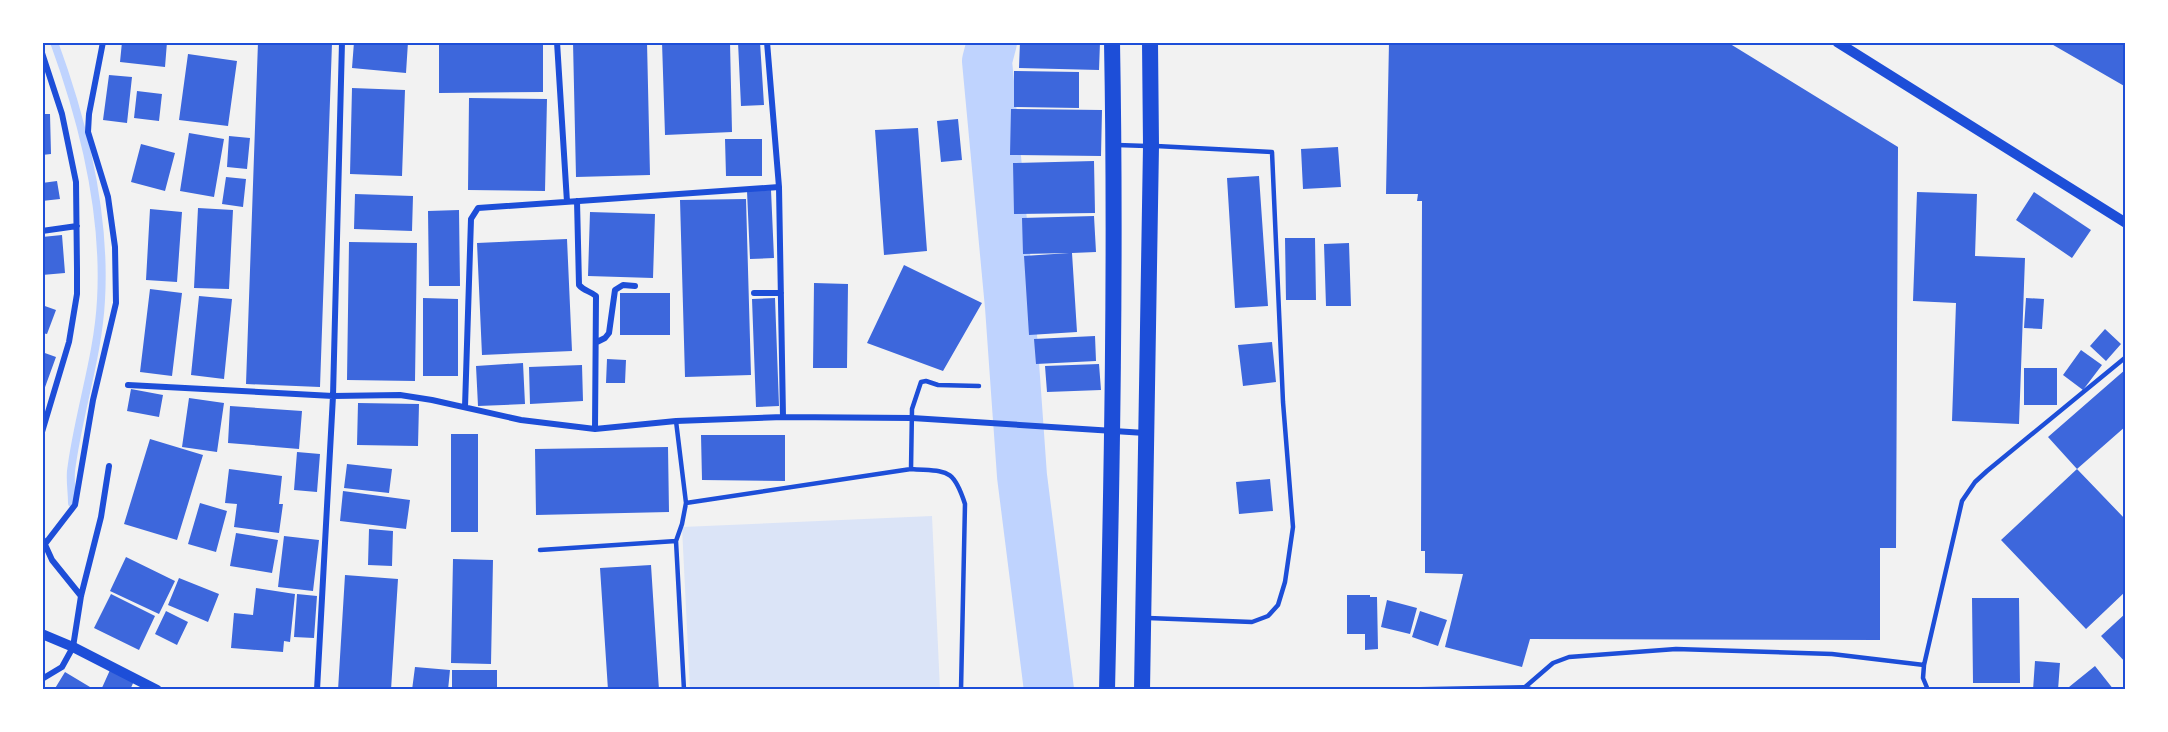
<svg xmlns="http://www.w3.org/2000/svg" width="2168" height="732" font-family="'Crimson Pro',serif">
<rect width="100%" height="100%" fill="#f2f2f2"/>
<path fill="#dbe4f7" d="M932,516L940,690H690L682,527Z"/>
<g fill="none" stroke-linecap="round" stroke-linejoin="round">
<path stroke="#bfd3fe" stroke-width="8" d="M54,42C84,124 106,212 101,300C98,358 78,414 71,471C70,481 72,492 72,503"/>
<path stroke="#bfd3fe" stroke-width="50" d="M992,42L987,61L1010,307L1022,476L1049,690"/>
</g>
<path fill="#3d67dc" d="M122,42H167L165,67L120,62Z
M258,42L332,43L320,387L246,384Z
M354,42H408L406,73L352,68Z
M439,42H543V92L439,93Z
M573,42H647L650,175L576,177Z
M662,42H730L732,132L665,135Z
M738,42H760L764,105L741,106Z
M1020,42H1100L1099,70L1019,68Z
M1389,42H1727L1898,147L1896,548H1880V640L1530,639L1522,667L1445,647L1463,574L1425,573V551H1421L1422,201H1417L1418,194H1386Z
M2048,42H2126V87Z
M188,54L237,61L228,126L179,120Z
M1014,71L1079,72V108L1014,107Z
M109,75L132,77L127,123L103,120Z
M352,88L405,90L402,176L350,174Z
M137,91L162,94L159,121L134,118Z
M469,98L547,99L545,191L468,190Z
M1011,109L1102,110L1101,156L1010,155Z
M42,114H50L51,154L42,155Z
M958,119L962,160L941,162L937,121Z
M918,128L927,251L884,255L875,130Z
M189,133L224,139L214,197L180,191Z
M229,136L250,138L247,169L227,167Z
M725,139H762V176H726Z
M141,144L175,153L165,191L131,182Z
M1338,147L1341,187L1303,189L1301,149Z
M1094,161L1095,213L1014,214L1013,163Z
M1259,176L1268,306L1235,308L1227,178Z
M226,177L246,179L243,207L222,204Z
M57,181L60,199L42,201V183Z
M771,190L774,258L750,259L747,191Z
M1917,192L1977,194L1975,256L2025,258L2019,424L1952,421L1956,303L1913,301Z
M2034,192L2091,230L2072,258L2016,220Z
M355,194L413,196L412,231L354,229Z
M746,199L751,375L685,377L680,200Z
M198,208L233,210L229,289L194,288Z
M150,209L182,212L177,282L146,280Z
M459,210L460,286H429L428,211Z
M590,212L655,214L653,278L588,276Z
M1094,216L1096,252L1072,253L1077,332L1029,335L1024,256L1069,253L1023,254L1022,218Z
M62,235L65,273L42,275V237Z
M1285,238H1315L1316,300H1286Z
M567,239L572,351L482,355L477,243Z
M349,242L417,243L415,381L347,380Z
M1349,243L1351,306H1326L1324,244Z
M904,265L982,303L943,371L867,343Z
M814,283L848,284L847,368H813Z
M150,289L182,293L172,376L140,372Z
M620,293H670V335H620Z
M199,296L232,299L224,379L191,375Z
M423,298L458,299V376H423Z
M775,298L779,406L756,407L752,299Z
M2026,298L2044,299L2042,329L2024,328Z
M42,305L56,310L47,334L42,333Z
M2105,329L2121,344L2106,361L2090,346Z
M1095,336L1096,361L1036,364L1034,339Z
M1272,342L1276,382L1243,386L1238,345Z
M2081,350L2102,365L2083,390L2063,375Z
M42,352L56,357L44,390H42Z
M607,359L626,360L625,383H606Z
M523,363L525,404L478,406L476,366Z
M1099,364L1101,390L1047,392L1045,366Z
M582,365L583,401L530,404L529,367Z
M2024,368H2057V405H2024Z
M2126,369V426L2077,469L2048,437Z
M131,389L163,395L159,417L127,411Z
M189,398L224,403L217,452L182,447Z
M358,403L419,404L418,446L357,445Z
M230,406L302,411L299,449L228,443Z
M451,434H478V532H451Z
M701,435H785V481L702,480Z
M150,439L203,455L177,540L124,524Z
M668,447L669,512L536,515L535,449Z
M297,452L320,454L317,492L294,490Z
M347,464L392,469L389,493L344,488Z
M229,469L282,476L279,504H283L279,533L234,527L237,504L225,503Z
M2077,469L2126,520V591L2086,629L2001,540Z
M1270,479L1273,511L1239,514L1236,482Z
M343,491L410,500L406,529L340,521Z
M200,503L227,511L216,552L188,544Z
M369,529L393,531L392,566L368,565Z
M236,533L278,540L272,573L230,566Z
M284,536L319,540L313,591L278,587Z
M126,557L175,581L159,614L110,591Z
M453,559L493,560L491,664L451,663Z
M651,565L659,690H608L600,568Z
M345,575L398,579L391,690H338Z
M179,578L219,594L208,622L168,605Z
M256,588L295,594L290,642L284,641L283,652L231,648L234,613L253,615Z
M111,594L155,616L139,650L94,628Z
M297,594L317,596L314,638L294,637Z
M1347,595H1370V597H1377L1378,649L1365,650V634H1347Z
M1972,598H2019L2020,683H1973Z
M1387,600L1417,608L1410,634L1381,627Z
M166,611L188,622L177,645L155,634Z
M1420,611L1447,620L1438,646L1412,637Z
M2126,613V663L2101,636Z
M2035,661L2060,663L2058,690H2033Z
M2095,666L2114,690H2071L2069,687Z
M415,667L450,670L448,690H412Z
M110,670L134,681L130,690H101Z
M452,670H497V690H452Z
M65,672L95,690H54Z"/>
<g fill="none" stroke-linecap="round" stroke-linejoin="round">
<path stroke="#1d4ed8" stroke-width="4.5" d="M1117,145L1147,146
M676,421L686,503L682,524L676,541L684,690
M911,469C947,472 953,467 965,504L961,690
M686,503L911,469L912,409L921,382L926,381L938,385L979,386
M540,550L676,541
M1148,618L1252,622L1268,616L1278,605L1285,582L1293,527L1283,402L1272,152L1156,146
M1524,688L1553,663L1569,657L1676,649L1832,654L1924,665
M1928,690L1923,678L1924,665L1962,501L1975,482L1987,471L2126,357"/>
<path stroke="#1d4ed8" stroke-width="6" d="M557,42L567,202
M767,42L779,187L783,417
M42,53L62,114L76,182L77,269V294L69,342L42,432
M577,201L579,285C584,291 590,291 596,296L595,429
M42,231L77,226
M754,293H781
M597,342L605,338L609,333L615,290L623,285L635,286
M128,385L333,396L400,395L432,400L521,420L595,429L676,421L783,417L912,418L1145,433
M465,407L471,219L478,208L779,187
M42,538L52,560L81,596
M45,544L75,505L93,400L116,303L115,247L108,197L88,132L89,114L103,42
M42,679L62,667L73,647L81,596L101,517L109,466
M317,690L333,396L342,42
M1420,690L1524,688L1531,690"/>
<path stroke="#1d4ed8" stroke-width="10" d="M1837,42L2126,223
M42,634L73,647L157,690"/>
<path stroke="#1d4ed8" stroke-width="16" d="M1107,690C1112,474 1116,258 1112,42
M1142,690L1151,146L1150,42"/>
</g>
<rect width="2168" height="732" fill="none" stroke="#ffffff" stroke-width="87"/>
<rect x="44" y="44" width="2080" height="644" fill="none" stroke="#1d4ed8" stroke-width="2"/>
</svg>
